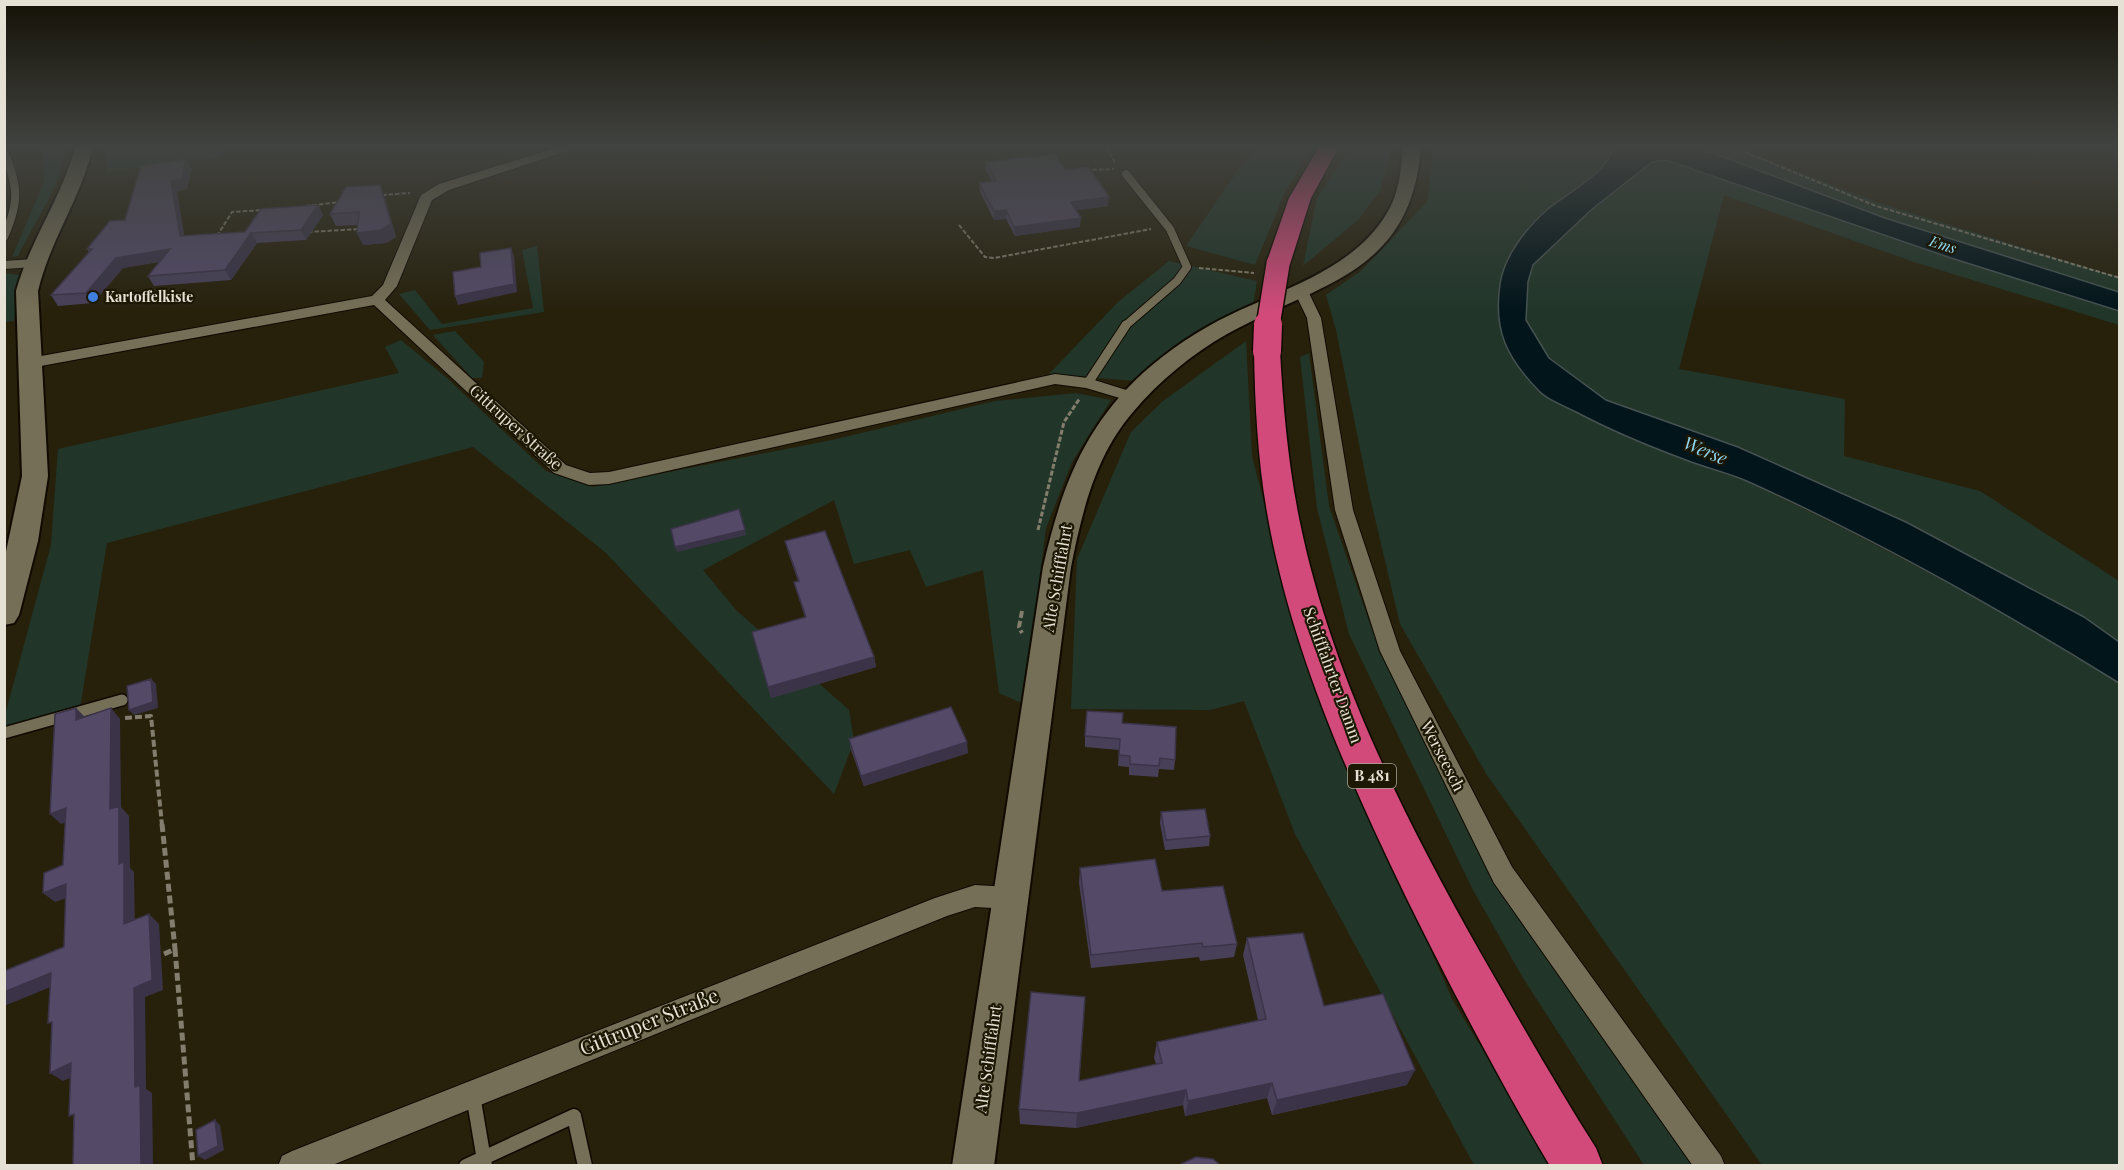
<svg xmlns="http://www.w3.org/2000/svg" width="2124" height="1170" font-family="'Playfair Display',serif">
<rect width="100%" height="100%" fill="#27210c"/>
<path fill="#213629" d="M43,147H66C61,186 35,221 18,256L12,257L44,182Z
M106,147H222L221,157L106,172Z
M1260,147H1313L1285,192L1255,265L1186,246L1240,167Z
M1351,147H1392L1380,191L1358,220L1303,266L1317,198Z
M1434,147H1613C1609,173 1565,194 1547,210C1534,222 1524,235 1514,249L1533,384L1540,393L1685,460L1746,481L1847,530L2007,614L2119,683V1165H1762L1487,775L1400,624L1369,493L1336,330L1326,295L1361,271L1427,202Z
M1697,147H1732L1885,205L2119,277V292L1885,218Z
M1666,160L1948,257L2119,311V325L1914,262L1724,195L1679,369L1845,399L1844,456L1980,491L2119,581V642L2084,617L1738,447L1606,400L1549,358L1526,320L1528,282L1533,265L1591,210L1652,162Z
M537,246L544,312L430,330L399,294L415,290L442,324L533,308L522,250Z
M1169,261L1257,281L1253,306L1182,341L1136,381L1049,374L1118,302Z
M5,273L20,275L14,321L5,322Z
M455,331L484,362L482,378H472L433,335Z
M401,340L448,379L546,471L593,487L832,440L995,401L1076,393L1111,400L1072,462L1046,528L1024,704L999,693L983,570L926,587L910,550L854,564L834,500L703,570L736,610L849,710L854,741L834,794L605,552L473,447L107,543L80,708L5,728V715L51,545L58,449L399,373L385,347Z
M1246,341L1252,456L1301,648L1452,999L1552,1165H1474L1295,834L1244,701L1210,710L1071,709L1077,559L1131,432L1163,401Z
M1309,353L1329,506L1380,653L1493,877L1692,1165H1644L1523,978L1473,890L1349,634L1317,508L1300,357Z"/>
<path fill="#02151b" stroke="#465252" stroke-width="1.5" d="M1613,147H1697L1885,218L2119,292V311L1948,257L1666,160L1652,162L1591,210L1533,265L1528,282L1526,320L1549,358L1606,400L1738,447L1906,522L2084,617L2119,642V683C2000,609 1877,540 1749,482C1729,473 1706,468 1686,460C1648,446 1612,431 1576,412C1565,406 1547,400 1539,391C1507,358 1493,331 1500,284C1504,256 1527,227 1548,209C1566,194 1609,172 1613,147Z"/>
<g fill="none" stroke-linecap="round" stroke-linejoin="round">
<g stroke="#100a00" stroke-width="10">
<path id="lane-far3" d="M4,151C18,188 20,200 4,237
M4,265L34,263
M1125,326L1177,281L1187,267L1170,229L1126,174"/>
</g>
<g stroke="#100a00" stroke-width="11">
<path id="lane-far2" d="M1088,383L1126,325"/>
</g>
<g stroke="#100a00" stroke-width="14">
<path id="lane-far1" d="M4,733L122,700"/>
</g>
<g stroke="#100a00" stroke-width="17">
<path id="lane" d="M473,1095L485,1166
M466,1166L574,1116L585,1166"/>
</g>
<g stroke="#100a00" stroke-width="2">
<path id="street" d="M559,147H579L449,190L432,200L397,286L385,300L566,465L590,473L609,472L1055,374L1088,378L1139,394L1141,397L1133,402L1086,388L1055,384L609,484L589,485L554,473L374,305L30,368L22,363L30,358L372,296L383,285L421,195L439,184Z
M1301,287L1308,291L1321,318L1353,510L1400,651L1512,867L1721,1156L1725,1166H1693L1494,883L1380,651L1335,510L1307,318L1294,291Z
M975,885L1010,887L1019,890L1022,898L1019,906L1010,909L975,907L947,916L330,1166H278L282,1156L292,1151L935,898Z"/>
</g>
<g stroke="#100a00" stroke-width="4">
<path id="secondary" d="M75,147H93C81,198 50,240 38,291L48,476L38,541L19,615L14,623L4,625V561L22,476L16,291C30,240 62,198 75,147Z
M1403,147H1421C1411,275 1320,282 1227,334C1192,354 1159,381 1133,412C1095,456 1082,512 1071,567L994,1166H952L1043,567C1061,489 1083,428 1143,373C1169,350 1198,330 1230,315C1285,288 1354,269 1387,213C1399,194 1401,170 1403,147Z"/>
</g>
<g stroke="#100a00" stroke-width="3">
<path id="highway" d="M1319,147H1339L1311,198L1290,264L1286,269H1270L1266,264L1289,198Z
M1267,343L1276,345L1280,351C1283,407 1288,462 1299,518C1330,672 1404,817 1480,952C1518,1018 1555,1084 1596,1148L1603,1166H1550C1498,1078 1451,988 1406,897C1348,777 1292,651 1268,518C1258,463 1255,407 1254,351L1258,345Z"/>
</g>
<path stroke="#827d6c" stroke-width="2" stroke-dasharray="4.5 2" stroke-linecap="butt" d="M1107,147L1115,163
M1733,147L1876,206L2120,278
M1086,170L1114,169
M382,195L410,193
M306,206L340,202
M959,225L985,257L994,258L1151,229
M308,232L360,229
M217,236L232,212L265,210
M1199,268L1254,273"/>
<path stroke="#827d6c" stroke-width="3" stroke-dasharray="5 2" stroke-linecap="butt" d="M1038,530L1064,422L1080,398"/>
<path stroke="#827d6c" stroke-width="4" stroke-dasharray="7 3" stroke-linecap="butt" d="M1022,611L1019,627L1022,633
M125,718L151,716L162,825"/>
<path stroke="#827d6c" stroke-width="5" stroke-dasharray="8 4" stroke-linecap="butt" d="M162,824L175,949
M164,954L175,949L193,1166"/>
<use href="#lane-far3" stroke="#766f57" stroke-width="8"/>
<use href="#lane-far2" stroke="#766f57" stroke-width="9"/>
<use href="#lane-far1" stroke="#766f57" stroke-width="11"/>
<use href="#lane" stroke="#766f57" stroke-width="14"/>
<use href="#street" fill="#766f57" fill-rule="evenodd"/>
<use href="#secondary" fill="#766f57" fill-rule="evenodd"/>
<use href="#highway" fill="#d14a7a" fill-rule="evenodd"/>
<g stroke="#100a00" stroke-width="26" stroke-linecap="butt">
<path id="highway-bridge-far1" d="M1268,326L1278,264"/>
</g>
<g stroke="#100a00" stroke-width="31" stroke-linecap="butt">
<path id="highway-bridge" d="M1267,351L1268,325"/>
</g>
<use href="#highway-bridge-far1" stroke="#d14a7a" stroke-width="23"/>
<use href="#highway-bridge" stroke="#d14a7a" stroke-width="28"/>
</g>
<path fill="#484059" d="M986,162L1065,170L1108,206L1076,210L1080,227L1015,236L1006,219L994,220L980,192L979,183L992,182L986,171Z
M192,168L187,189L177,191L184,236L245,232L318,205L323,215L306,240L257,243L231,280L154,286L148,276L159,262L123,268L93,303L58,306L51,295L89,252L87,249Z
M380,185L385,198L396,237L386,243L363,245L357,233L358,225L336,226L330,214Z
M785,541L874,657L876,667L771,698L752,632L805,617L797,593L794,582L798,581L788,552Z
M1122,723L1175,760L1174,770L1159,769L1158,777L1129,775V767L1118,766L1119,750L1085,747V736Z
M849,739L968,753L864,786L851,750Z
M1161,812L1210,836L1209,846L1165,850L1160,823Z
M1080,868L1162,891L1237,944L1234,957L1200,961L1199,957L1091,968L1079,883Z
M1247,938L1324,1006L1407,1085L1272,1115L1267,1098L1185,1116L1183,1105L1076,1128L1020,1124L1019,1109L1085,997L1079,1081L1156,1064L1154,1058L1157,1042L1258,1020L1243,955Z"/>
<path fill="#3b3449" d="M186,159L192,168L187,189L177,191L186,246L180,236L171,181Z
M380,185L385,198L396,237L386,243L363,245L357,233Z
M1109,197L1108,206L1071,211V202Z
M318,205L323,215L306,240L301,230Z
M1006,210V219L994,220V211Z
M1081,218L1080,227L1015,236L1014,227Z
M251,233L257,243L231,280L225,270Z
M511,248L514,256L517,292L458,305L455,296Z
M170,249L175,259L123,268L93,303L86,293L116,258Z
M745,530L746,535L677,552L675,547Z
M874,657L876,667L771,698L768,687Z
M151,679L156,684L158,708L134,715L129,710Z
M76,708L86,718L76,720Z
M111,708L120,719L121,807L129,816L130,868L134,872L135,933L124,924L119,864L110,809Z
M967,742L968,753L864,786L861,776Z
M66,808L77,818L61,824L50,814Z
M66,884L78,894L55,902L43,893Z
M149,914L159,924L163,990L145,997L146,1089L152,1093L153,1166H141L135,1087L134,988Z
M51,973L63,982L4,1006V992Z
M71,1063L84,1072L63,1081L50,1073Z
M1415,1070L1407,1085L1272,1115L1277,1100Z
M1272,1083L1267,1098L1185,1116L1188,1101Z
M1186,1090L1183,1105L1076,1128L1077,1113Z
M215,1120L220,1125L224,1150L205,1160L198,1156Z"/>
<path fill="#544a68" stroke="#3b3449" stroke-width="1.5" d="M1055,154L1065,170L1089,167L1109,197L1071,202L1081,218L1014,227L1006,210L994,211L979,183L996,181L986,162Z
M186,159L182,179L171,181L180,236L245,232L261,209L318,205L301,230L251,233L225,270L148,276L170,249L116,258L86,293L51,295L92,249H87L110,221L125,220L141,166Z
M380,185L391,224L381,230L357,233L359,212L330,214L346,187Z
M511,248L514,284L455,296L453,272L481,267L480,253Z
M739,509L745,530L675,547L671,529Z
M825,531L874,657L768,687L752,632L806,617L794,582L799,581L785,541Z
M151,679L153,702L129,710L127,686Z
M951,707L967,742L861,776L849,739Z
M76,708V720L111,708L110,809L119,806V864L124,862V924L149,914L152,980L134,988L135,1087L140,1085L141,1166H73L74,1114L69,1116L71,1063L50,1073L52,1022L48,1023L51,973L4,992V971L64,947L66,884L43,893L44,873L63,865L66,808L50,814L55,714Z
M1087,711L1123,713L1122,723L1176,727L1175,760L1160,758L1159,766L1130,764V756L1119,755L1120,739L1085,736Z
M1205,809L1210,836L1166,840L1161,812Z
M1155,859L1162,891L1223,886L1237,944L1203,947L1202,943L1091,955L1080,868Z
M1303,933L1324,1006L1383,994L1415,1070L1277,1100L1272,1083L1188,1101L1186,1090L1077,1113L1019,1109L1031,992L1085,997L1079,1081L1162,1063L1157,1042L1266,1019L1247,938Z
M215,1120L218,1146L198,1156L196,1130Z
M1196,1157L1213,1159L1221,1166H1180L1181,1164Z"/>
<linearGradient id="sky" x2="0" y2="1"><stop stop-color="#151207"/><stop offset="0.47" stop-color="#414340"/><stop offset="1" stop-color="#414340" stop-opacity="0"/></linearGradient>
<rect width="2124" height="311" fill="url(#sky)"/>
<circle fill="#3f7fe0" stroke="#1d1804" stroke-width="2" cx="93" cy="297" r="6"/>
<g text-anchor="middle" stroke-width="4.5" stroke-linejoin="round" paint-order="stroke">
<g font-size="14" font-weight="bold" fill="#e5e1d4" stroke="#1d1804" text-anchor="start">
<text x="105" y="302">Kartoffelkiste</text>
</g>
<g font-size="15" font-style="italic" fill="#8fd8f0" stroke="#1d1804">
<text transform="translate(1943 245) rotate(18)" y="5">Ems</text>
</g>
<rect fill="#1d1804" stroke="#a9a596" stroke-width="1.5" x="1348" y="764" width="48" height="24" rx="4.5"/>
<g font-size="15" font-weight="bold" fill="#e5e1d4">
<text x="1372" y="781">B 481</text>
</g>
<g font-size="16" fill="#e5e1d4" stroke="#1d1804">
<text transform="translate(516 427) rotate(42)" y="6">Gittruper Straße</text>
<text transform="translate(1057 578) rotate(-80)" y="6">Alte Schifffahrt</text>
<text transform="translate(1333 675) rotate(70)" y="6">Schifffahrter Damm</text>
<text transform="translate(1443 756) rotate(63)" y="6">Werseesch</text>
<text transform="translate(988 1059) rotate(-82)" y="6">Alte Schifffahrt</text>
</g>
<g font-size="18" font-style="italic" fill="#8fd8f0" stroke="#1d1804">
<text transform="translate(1705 451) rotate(23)" y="6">Werse</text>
</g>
<g font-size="20" fill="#e5e1d4" stroke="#1d1804">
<text transform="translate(649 1022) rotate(-22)" y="7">Gittruper Straße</text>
</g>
</g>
<rect width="2124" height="1170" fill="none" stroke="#e5e1d4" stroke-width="12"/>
</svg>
